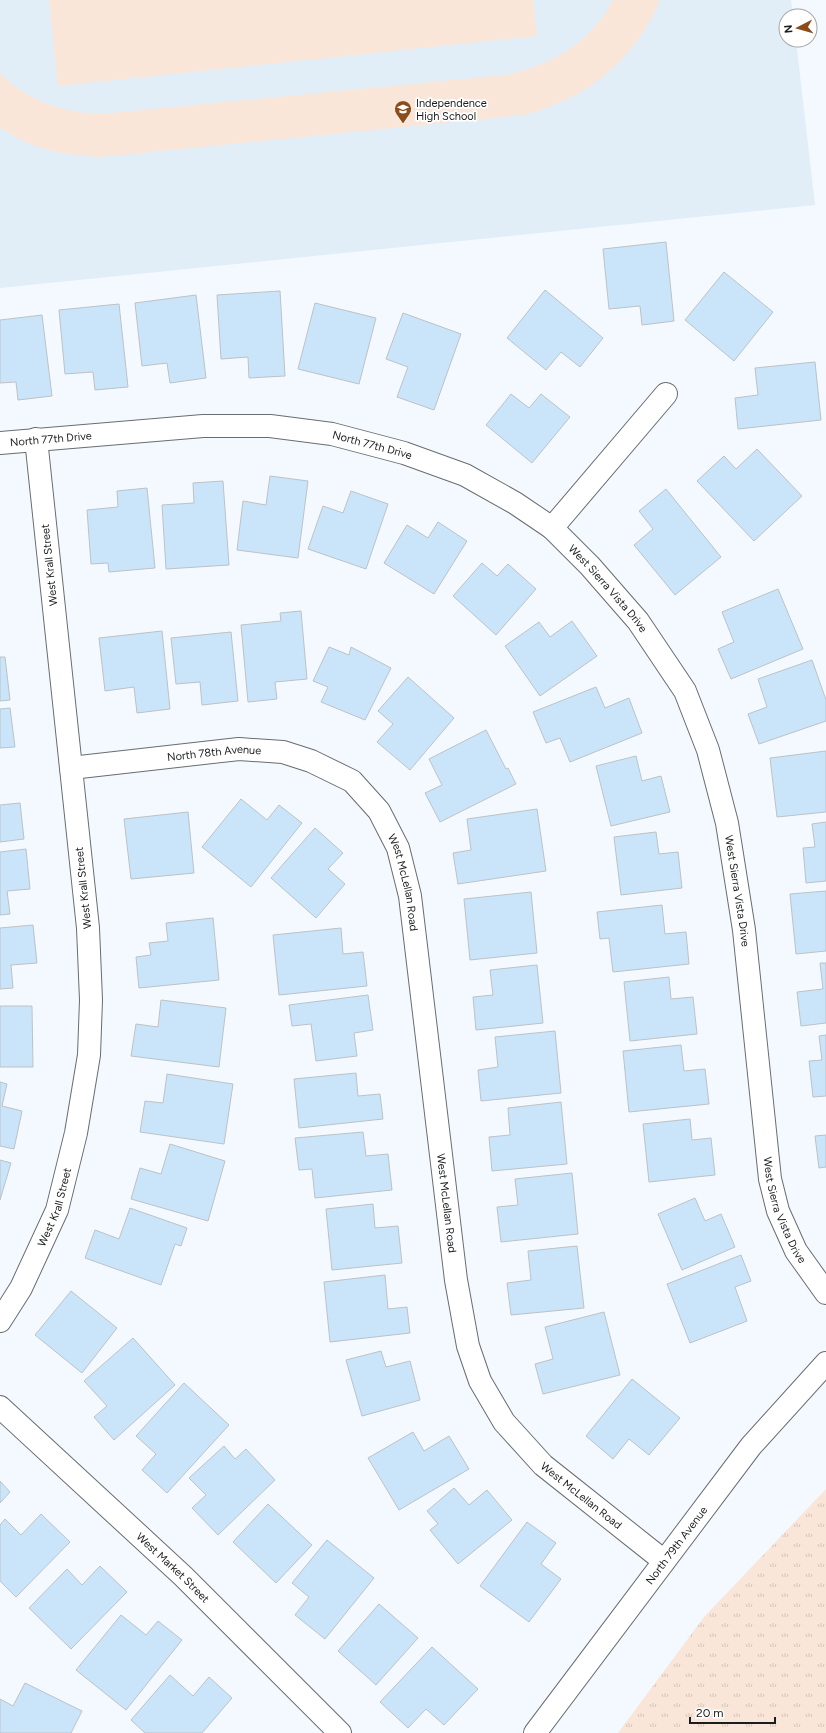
<svg xmlns="http://www.w3.org/2000/svg" width="826" height="1733" font-family="Figtree,sans-serif">
<defs>
<pattern id="grass-tufts" width="24" height="20" patternUnits="userSpaceOnUse"><rect width="24" height="20" fill="#fae6d9"/><path d="M3 7l-1-3M5 7V3M7 7l1-3M15 17l-1-3M17 17v-4M19 17l1-3" fill="none" stroke="#d6c5ba"/></pattern>
</defs>
<rect width="100%" height="100%" fill="#f3f9fe"/>
<path fill="#e1eef8" d="M0,0H791L793,16H786V40H796L815,205L0,288Z"/>
<path fill="url(#grass-tufts)" d="M826,1489V1733H618L704,1617Z"/>
<path fill="#fae6d9" d="M49,0H533L537,36L58,86Z
M613,0H660C635,60 587,99 524,115L101,157C75,156 45,152 22,140C14,137 8,131 0,128V73C26,100 63,113 101,114L505,75C549,67 593,41 613,0Z"/>
<path fill="#cae5fa" stroke="#bcc2c6" d="M666,242L674,321L642,325L640,306L609,309L603,249Z
M724,272L773,312L734,361L685,320Z
M545,290L603,338L580,367L561,352L546,370L507,338Z
M280,291L285,376L249,378L248,357L221,359L217,295Z
M196,295L206,378L170,383L167,363L142,366L135,303Z
M315,303L376,318L359,384L298,369Z
M119,304L128,387L95,390L93,372L65,374L59,310Z
M403,313L461,334L434,410L397,397L408,367L386,359Z
M42,315L52,396L18,400L16,382L0,383V320Z
M815,362L821,420L738,429L735,398L758,395L755,368Z
M511,394L529,408L541,394L570,417L532,463L486,425Z
M757,449L802,496L754,541L697,481L724,456L736,469Z
M270,476L308,481L298,558L237,550L243,501L266,505Z
M223,481L229,565L166,569L162,505L194,503L193,483Z
M147,488L155,568L109,572L108,563L91,564L87,510L118,507L117,491Z
M666,489L721,557L675,595L634,545L653,529L639,511Z
M351,491L388,504L366,569L308,549L323,506L343,513Z
M438,522L467,541L434,594L384,563L407,525L428,538Z
M482,563L497,576L508,564L536,589L496,635L453,596Z
M778,589L803,649L731,679L718,649L734,642L722,612Z
M301,611L307,679L275,682L277,699L248,702L241,625L281,621L280,613Z
M572,621L597,656L540,696L505,646L539,622L550,637Z
M162,631L170,709L137,713L134,687L105,691L99,638Z
M231,632L238,701L202,705L200,682L176,684L171,638Z
M329,647L349,655L351,647L391,668L365,720L321,702L328,687L313,681Z
M0,657H5L10,700L0,701Z
M812,660L826,700V721L759,744L748,714L767,707L758,679Z
M408,677L454,718L410,770L377,742L393,724L378,711Z
M596,687L605,708L629,698L642,733L570,762L560,738L546,743L533,712Z
M10,708L15,747L0,748V709Z
M486,730L506,769L508,768L516,784L440,822L425,793L442,785L429,759Z
M826,751V812L777,817L770,758Z
M636,756L642,781L661,776L670,812L611,826L596,766Z
M241,799L267,820L279,805L302,823L251,887L202,847Z
M20,803L24,839L0,842V805Z
M537,809L546,871L458,884L453,853L471,850L467,819Z
M188,812L194,873L131,879L124,819Z
M826,822V881L806,883L803,848L815,847L812,824Z
M315,828L343,853L328,869L345,884L316,918L271,878Z
M656,832L659,854L678,852L682,888L621,895L614,837Z
M26,849L30,889L7,891L10,914L0,915V852Z
M826,891V951L796,954L790,894Z
M531,892L537,953L470,960L464,899Z
M662,905L665,934L686,932L689,964L613,972L609,938L600,939L597,912Z
M213,918L219,980L139,988L136,957L151,955L149,943L168,941L166,923Z
M33,925L37,963L11,965L13,988L0,989V928Z
M341,928L343,954L363,952L367,986L279,995L273,935Z
M820,963H826V1023L801,1026L797,992L823,989Z
M537,965L543,1023L476,1030L473,997L493,995L490,970Z
M669,977L671,999L693,997L697,1034L630,1041L624,982Z
M368,995L373,1030L354,1033L357,1056L316,1061L311,1024L292,1026L289,1005Z
M161,1000L226,1008L219,1067L131,1056L136,1024L158,1027Z
M0,1006H32L33,1067H0Z
M555,1031L561,1093L481,1101L478,1070L498,1067L495,1037Z
M826,1035V1096L813,1097L809,1061L822,1060L819,1036Z
M681,1045L684,1071L705,1069L709,1104L629,1112L623,1051Z
M356,1073L358,1096L380,1094L383,1119L299,1128L294,1079Z
M167,1074L233,1084L224,1144L140,1132L145,1101L163,1103Z
M0,1082L7,1084L2,1106L22,1111L14,1149L0,1146Z
M561,1102L567,1164L492,1171L489,1137L510,1135L508,1108Z
M690,1119L692,1140L711,1138L715,1175L649,1182L643,1124Z
M363,1132L366,1156L388,1154L392,1190L315,1198L312,1169L299,1170L295,1138Z
M826,1135V1167L819,1168L815,1136Z
M170,1144L225,1161L208,1221L131,1199L140,1168L161,1174Z
M0,1160L11,1163L0,1200Z
M572,1173L578,1234L501,1242L497,1207L518,1205L515,1179Z
M695,1198L705,1221L721,1214L735,1247L682,1270L658,1214Z
M373,1204L375,1228L398,1226L402,1263L332,1270L326,1209Z
M130,1208L187,1228L181,1246L175,1244L161,1285L85,1258L95,1230L119,1239Z
M577,1246L584,1308L511,1315L507,1283L531,1280L528,1251Z
M741,1255L751,1281L735,1287L747,1321L690,1343L667,1284Z
M385,1275L388,1309L407,1307L410,1333L330,1342L324,1282Z
M71,1291L117,1328L82,1373L35,1335Z
M604,1312L620,1375L543,1394L535,1364L553,1359L545,1327Z
M133,1338L175,1385L114,1440L94,1417L107,1406L84,1381Z
M381,1351L386,1367L410,1361L420,1400L362,1416L346,1360Z
M632,1379L680,1418L649,1455L629,1439L613,1459L586,1436Z
M184,1383L229,1425L167,1493L142,1470L156,1454L136,1436Z
M413,1432L424,1451L449,1436L469,1469L399,1510L368,1458Z
M224,1446L235,1459L246,1449L275,1480L218,1535L192,1508L206,1495L189,1478Z
M0,1481L10,1492L0,1503Z
M454,1488L469,1505L487,1490L512,1520L458,1564L430,1530L438,1524L427,1511Z
M268,1504L312,1545L276,1583L233,1542Z
M41,1514L70,1542L16,1597L0,1581V1525L5,1519L21,1535Z
M527,1522L556,1543L541,1564L561,1579L529,1622L480,1586Z
M327,1540L374,1578L325,1639L295,1615L309,1597L292,1583Z
M100,1566L127,1592L71,1649L29,1608L67,1569L82,1585Z
M379,1604L418,1638L376,1685L338,1651Z
M121,1615L146,1635L158,1621L182,1640L126,1710L76,1670Z
M432,1647L478,1689L444,1725L426,1709L408,1728L380,1702Z
M170,1675L193,1696L209,1677L232,1698L202,1733H145L131,1720Z
M25,1683L82,1711L71,1733H0V1699L13,1706Z"/>
<g fill="none" stroke-linecap="round" stroke-linejoin="round">
<g stroke="#686d71" stroke-width="24">
<g id="minor">
<path id="s1" d="M0,443L203,426H270L332,434L404,453L465,475L515,503L552,528L590,566L638,621L685,691L708,750L727,823L744,930L770,1179L778,1211L796,1251L826,1293"/>
<path d="M552,528L666,394"/>
<path id="s2" d="M71,768L239,749L283,752L311,761L352,781L379,811L398,848L410,896L456,1280L468,1346L480,1381L504,1422L543,1465L664,1561"/>
<path id="s3" d="M0,1321L21,1288L57,1210L76,1133L89,1055L91,1000L88,928L36,439"/>
<path id="s4" d="M0,1407L183,1576L340,1733"/>
<path id="s5" d="M535,1733L751,1446L826,1363"/>
</g>
</g>
<use href="#minor" stroke="#fff" stroke-width="22"/>
</g>
<defs>
<g id="school-pin" transform="scale(0.9)"><path d="M0 17L-7.5 6A9.5 9.5 0 1 1 7.5 6Z" fill="#8d4b19" stroke="#fff"/><path d="M0-5L7-2L0 1L-7-2ZM-4 1L0 2.5L4 1V4Q0 6-4 4Z" fill="#fff"/></g>
</defs>
<g fill-rule="evenodd">
<use href="#school-pin" x="403" y="109"/>
</g>
<g text-anchor="middle" stroke-width="3.5" stroke-linejoin="round" paint-order="stroke">
<g font-size="11" fill="#1a1c1d" stroke="#fff" text-anchor="start">
<text x="416" y="107">Independence<tspan x="416" dy="13">High School</tspan></text>
</g>
<g font-size="11" fill="#1a1c1d" stroke="#fff">
<text dy="4" stroke="none"><textPath href="#s1" startOffset="51">North 77th Drive</textPath></text>
<text dy="4" stroke="none"><textPath href="#s1" startOffset="375">North 77th Drive</textPath></text>
<text transform="translate(49 565) rotate(-96)" y="4">West Krall Street</text>
<text dy="4" stroke="none"><textPath href="#s1" startOffset="657">West Sierra Vista Drive</textPath></text>
<text dy="4" stroke="none"><textPath href="#s2" startOffset="144">North 78th Avenue</textPath></text>
<text dy="4" stroke="none"><textPath href="#s2" startOffset="405">West McLellan Road</textPath></text>
<text transform="translate(83 888) rotate(-96)" y="4">West Krall Street</text>
<text dy="4" stroke="none"><textPath href="#s1" startOffset="993">West Sierra Vista Drive</textPath></text>
<text dy="4" stroke="none"><textPath href="#s2" startOffset="729">West McLellan Road</textPath></text>
<text dy="4" stroke="none"><textPath href="#s3" startOffset="127">West Krall Street</textPath></text>
<text dy="4" stroke="none"><textPath href="#s1" startOffset="1317">West Sierra Vista Drive</textPath></text>
<text dy="4" stroke="none"><textPath href="#s2" startOffset="1065">West McLellan Road</textPath></text>
<text dy="4" stroke="none"><textPath href="#s5" startOffset="235">North 79th Avenue</textPath></text>
<text dy="4" stroke="none"><textPath href="#s4" startOffset="236">West Market Street</textPath></text>
</g>
</g>
<g transform="translate(798 28) rotate(264)"><circle r="19" fill="#ffffff" stroke="#a3a4a5"/>
<path d="M0-3L7 15L0 10L-7 15Z" fill="#8d4b19"/>
<text y="-6" font-size="11" font-weight="bold" text-anchor="middle" fill="#1a1c1d">N</text>
</g>
<path d="M690 1717v6h85v-6" fill="none" stroke="#1a1c1d" stroke-width="2"/>
<text x="696" y="1717" font-size="12" fill="#1a1c1d" stroke="#ffffff" stroke-width="3" paint-order="stroke">20 m</text>
</svg>
